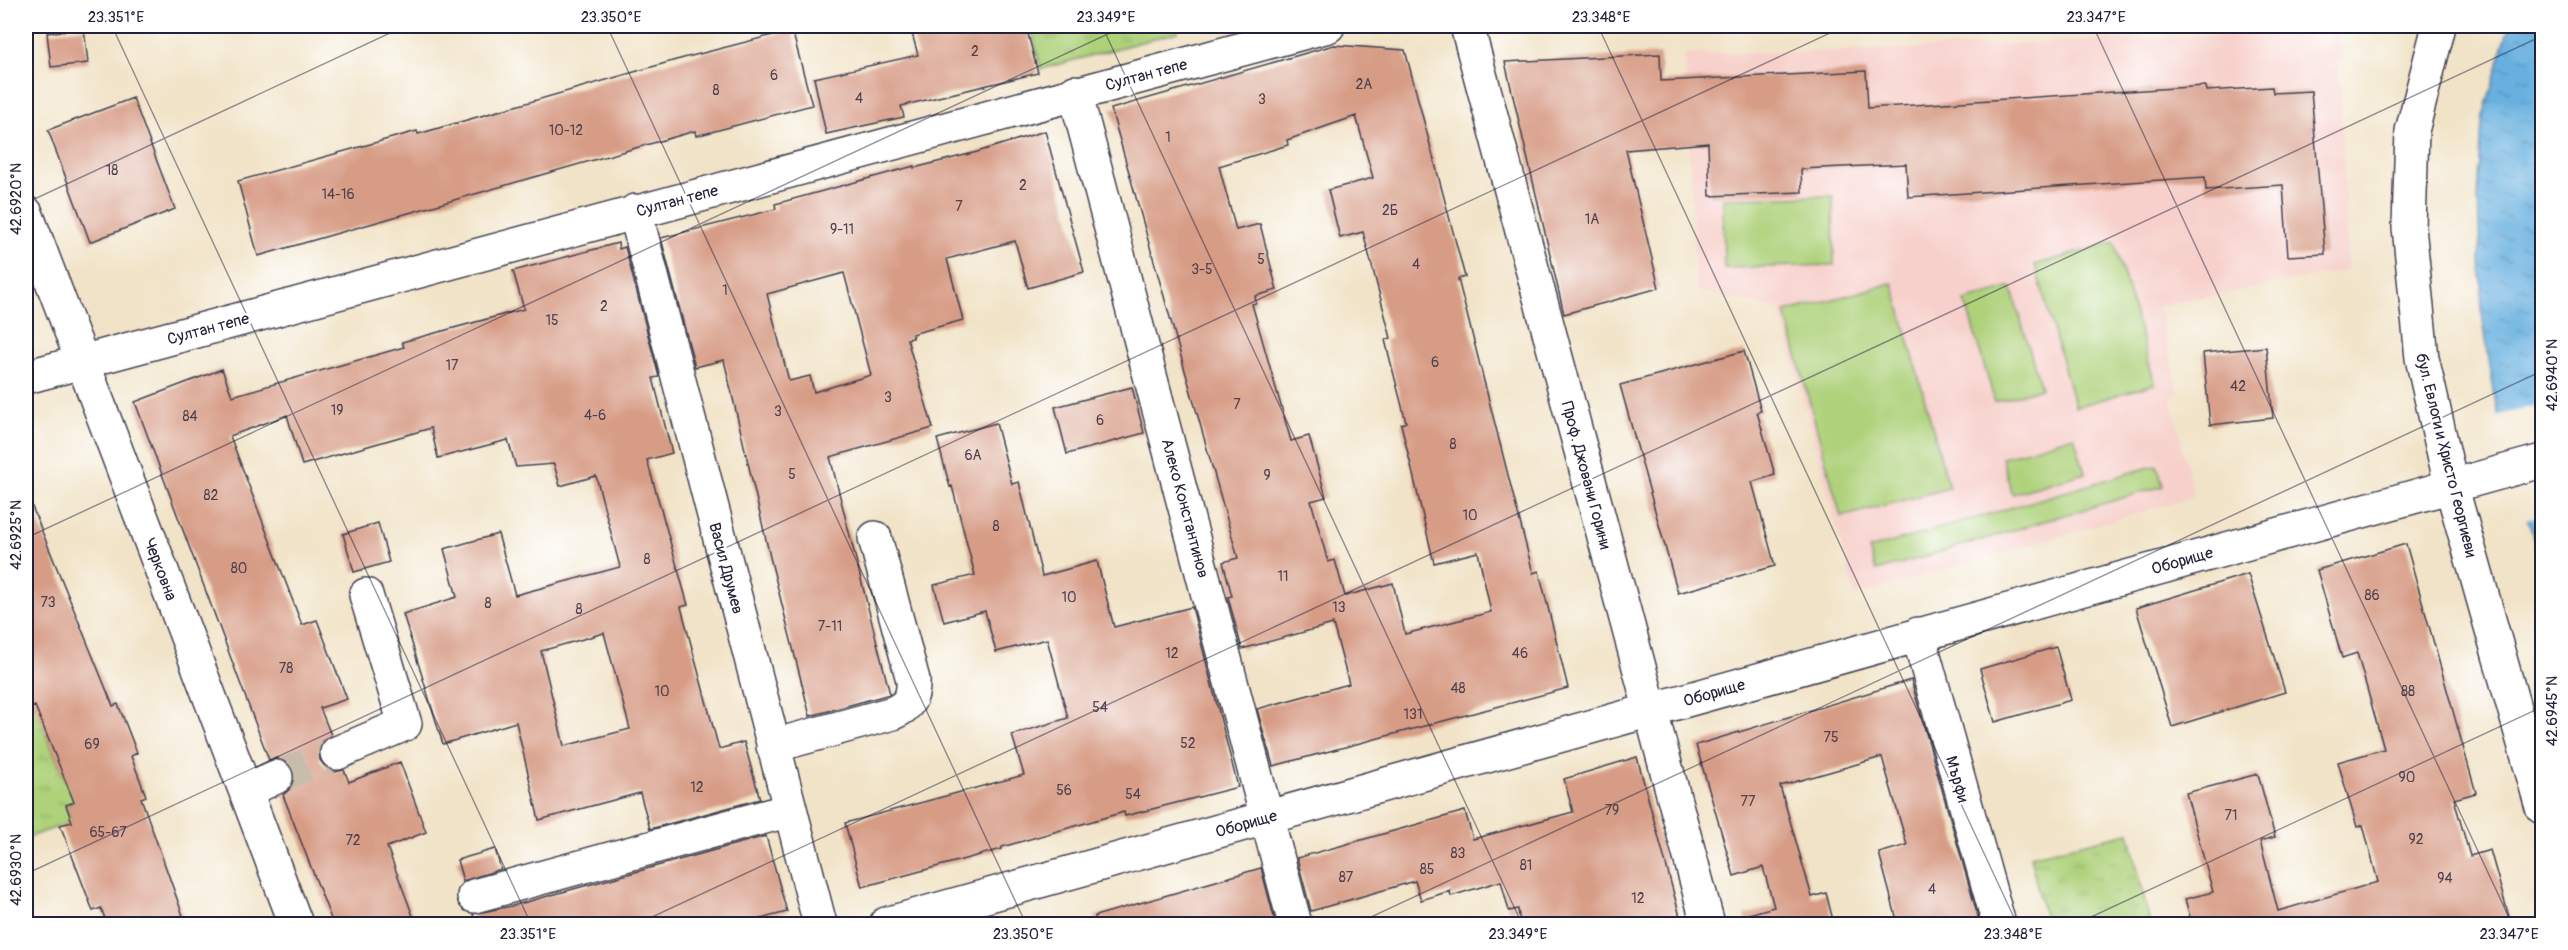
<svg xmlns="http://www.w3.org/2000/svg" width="2568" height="950" font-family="Pangolin,sans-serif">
<defs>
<pattern id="grass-tufts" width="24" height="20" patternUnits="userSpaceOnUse" patternTransform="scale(1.5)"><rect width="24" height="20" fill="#aed17a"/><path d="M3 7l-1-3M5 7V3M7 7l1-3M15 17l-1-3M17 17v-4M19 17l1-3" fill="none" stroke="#95b36a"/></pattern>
<pattern id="water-ripples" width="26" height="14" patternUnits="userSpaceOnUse" patternTransform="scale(1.5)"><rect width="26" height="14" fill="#67b0df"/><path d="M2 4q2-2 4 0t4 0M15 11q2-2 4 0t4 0" fill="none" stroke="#548fb6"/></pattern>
</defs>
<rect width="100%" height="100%" fill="#fff"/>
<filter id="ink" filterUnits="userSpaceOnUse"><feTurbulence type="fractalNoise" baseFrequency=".0167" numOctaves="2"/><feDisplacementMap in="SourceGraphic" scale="12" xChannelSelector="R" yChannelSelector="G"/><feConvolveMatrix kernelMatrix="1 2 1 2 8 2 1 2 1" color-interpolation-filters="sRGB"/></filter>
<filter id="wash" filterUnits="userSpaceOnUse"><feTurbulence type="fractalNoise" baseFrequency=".008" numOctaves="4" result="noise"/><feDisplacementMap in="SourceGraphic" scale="24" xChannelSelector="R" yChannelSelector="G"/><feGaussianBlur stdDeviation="1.35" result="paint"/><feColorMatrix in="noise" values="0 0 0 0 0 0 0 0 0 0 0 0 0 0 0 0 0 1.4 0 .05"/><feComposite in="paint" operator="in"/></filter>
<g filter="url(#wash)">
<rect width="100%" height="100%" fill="#f1e3c7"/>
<path fill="#f7d0cb" d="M2338,29L2348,270L2158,306L2179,393L2171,397L2194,497L1855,596L1780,310L1696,290L1685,54L1883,50Z"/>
<path fill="url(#grass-tufts)" stroke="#687a5a" stroke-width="1.5" d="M1031,26H1177L1178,32L1041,69Z
M46,701V734L65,780L81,800L66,805L72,822L26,838V710Z
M2129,833L2150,924H2046L2030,856Z"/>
<path fill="#aed17a" stroke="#687a5a" stroke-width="1.5" d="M1833,196L1834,265L1724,268L1723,198Z
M2114,242L2155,384L2075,407L2035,265Z
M1893,283L1949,488L1841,517L1785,312Z
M2011,287L2041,388L1995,402L1965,301Z
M2074,436L2085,473L2012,494L2002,458Z
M2157,465L2163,486L1876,571L1869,549Z"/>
<path fill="url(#water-ripples)" stroke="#44698d" stroke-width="1.5" d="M2509,26H2542V568L2496,405L2482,314L2478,199L2482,119Z"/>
<path fill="#f1e3c7" d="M2542,404V515L2526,520L2496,416Z"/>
<g id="blocks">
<path fill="#d79c86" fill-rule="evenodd" d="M910,26H1026L1038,73L901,106L904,117L826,134L814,78L918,55Z
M84,28L88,63L51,67L47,33Z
M792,30L812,105L696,136L695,131L258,256L238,181L417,131L418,134L676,60Z
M1334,45L1405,50L1465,277L1458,279L1533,573L1539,571L1568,688L1273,766L1257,709L1349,684L1333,624L1242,649L1228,597L1232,596L1223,562L1238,558L1111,109ZM1356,116L1373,178L1328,190L1340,238L1363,232L1391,338L1385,340L1406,422L1401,424L1434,563L1478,552L1491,612L1405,634L1393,583L1345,596L1335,560L1328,562L1311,501L1326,497L1309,436L1291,441L1252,304L1256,303L1255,296L1277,290L1260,224L1236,230L1219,166L1288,145L1287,140Z
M1660,54L1661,81L1866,71L1868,108L2205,86L2206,91L2272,87L2273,93L2311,91L2325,254L2288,256L2283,185L2206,190L2205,177L1908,197L1906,164L1801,169L1802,192L1710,196L1708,143L1626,150L1659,288L1564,314L1505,62Z
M133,98L175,209L90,242L48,130Z
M1045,131L1084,272L1028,288L1015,241L947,259L963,320L912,334L913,338L907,339L933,428L830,457L890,694L810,716L770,557L724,360L695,367L661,238L776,209L775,204L914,166V168L977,152ZM844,273L871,375L814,392L810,376L789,381L767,294Z
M618,243L619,249L625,247L659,377L653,378L672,453L647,460L688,605L681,607L719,749L744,742L760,799L650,829L640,793L539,820L516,722L443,744L403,614L457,597L444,549L498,534L515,595L620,567L596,476L560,486L554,464L516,467L508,440L438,458L431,428L302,465L287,415L230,436L302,625L317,620L347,699L320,708L331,735L322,742L319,750L320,760L326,768L335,772L344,770L349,782L400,762L426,832L387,847L416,924H333L283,795L292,787L295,778L293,770L286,761L278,758L269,760L135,402L222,369L232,396L404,347L402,342L524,309L513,271ZM604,633L630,729L564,746L541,651Z
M2266,347L2273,418L2210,425L2203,353Z
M1744,351L1761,411L1757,412L1775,475L1752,482L1775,566L1678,593L1620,385Z
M1132,387L1144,433L1067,454L1055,407Z
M996,423L1012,484L1019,482L1042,576L1097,561L1114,627L1192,607L1238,787L1125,816L1124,812L1002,847V849L862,887L845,823L1024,775L1012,735L1068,718L1047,639L996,652L985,611L944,622L934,585L975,575L952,486L950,487L937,439Z
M26,492L113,706L118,704L137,753L131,756L146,796L141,798L186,924H107L101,908L93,911L66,840L60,825L72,822L66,805L74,802L35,706L26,710Z
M378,523L389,562L354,572L343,534Z
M2406,544L2476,793L2454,799L2470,856L2490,850L2511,924H2192L2185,899L2213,892L2186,793L2258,774L2275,837L2260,841L2278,911L2378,882L2363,825L2357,827L2338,762L2384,749L2357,653L2342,658L2317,570Z
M2248,574L2285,692L2172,727L2136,608Z
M2056,647L2071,700L1995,722L1980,669Z
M1911,680L1980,924H1898L1879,853L1907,845L1882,757L1780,786L1812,897L1826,893L1834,924H1747L1745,915L1774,907L1763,867L1734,876L1696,745Z
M1637,757L1682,924H1520L1518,909L1509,911L1501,881L1451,896L1450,891L1421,900L1415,881L1311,911L1297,858L1465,811L1473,839L1573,812L1564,779Z
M766,836L787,912L741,924H475L473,914L512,906Z
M495,849L501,869L463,881L457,860Z
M1261,868L1275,921L1262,924H1096L1095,916Z"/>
</g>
</g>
<g filter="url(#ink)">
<use href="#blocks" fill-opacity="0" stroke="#413f50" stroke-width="1.5"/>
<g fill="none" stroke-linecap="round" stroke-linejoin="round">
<path stroke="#c8bcab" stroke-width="33" stroke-dasharray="33 16" stroke-linecap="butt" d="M276,777L337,753"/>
<g stroke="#413f50" stroke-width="36">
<path id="minor" d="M1467,26L1708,924
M1075,92L1295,924
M635,211L820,924
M26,213L296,924
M26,377L1328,26
M1918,634L1999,924
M773,746L893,713C909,706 914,697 913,680L875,538
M337,753L405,724L366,595
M246,791L276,777
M474,896L790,810
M886,924L2502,472"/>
</g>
<g stroke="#413f50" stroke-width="36">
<path id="major" d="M2439,26L2412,131L2409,227L2422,358L2451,485L2542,807"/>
</g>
<use href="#minor" stroke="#fff" stroke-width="33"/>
<use href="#major" stroke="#fff" stroke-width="33"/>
<g stroke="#413f50" stroke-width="36" stroke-linecap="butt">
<path id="minor-bridge" d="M2502,472L2542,461"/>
</g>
<use href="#minor-bridge" stroke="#fff" stroke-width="33"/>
</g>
</g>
<path fill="none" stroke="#22223b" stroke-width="1.5" stroke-opacity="0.45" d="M112,26L531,924M607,26L1026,924M1102,26L1522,924M1598,26L2017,924M2093,26L2512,924M26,203L405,26M26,538L1125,26M26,874L1845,26M26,902L36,924M637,924L2542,36M1356,924L2542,371M2076,924L2542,707"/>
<g text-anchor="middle" stroke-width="5" stroke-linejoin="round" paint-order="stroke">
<g font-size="14" fill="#4f404e">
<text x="975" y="56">2</text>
<text x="774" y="80">6</text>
<text x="1364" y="89">2А</text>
<text x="716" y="95">8</text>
<text x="859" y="103">4</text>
<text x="1262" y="104">3</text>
<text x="566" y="135">10-12</text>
<text x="1168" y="142">1</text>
<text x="112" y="175">18</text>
<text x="1023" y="190">2</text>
<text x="338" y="199">14-16</text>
<text x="959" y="211">7</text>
<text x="1390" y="215">2Б</text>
<text x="1592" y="224">1А</text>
<text x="842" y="234">9-11</text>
<text x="1261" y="264">5</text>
<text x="1416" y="269">4</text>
<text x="1202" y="274">3-5</text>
<text x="725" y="295">1</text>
<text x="604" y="311">2</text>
<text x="552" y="325">15</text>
<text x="1435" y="367">6</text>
<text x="452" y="370">17</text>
<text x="2238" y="391">42</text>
<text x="888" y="402">3</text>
<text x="1237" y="409">7</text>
<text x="337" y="415">19</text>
<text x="778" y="416">3</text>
<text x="595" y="420">4-6</text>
<text x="190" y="421">84</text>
<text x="1100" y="425">6</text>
<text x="1453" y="449">8</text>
<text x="973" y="460">6А</text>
<text x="792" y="479">5</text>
<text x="1267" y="480">9</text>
<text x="211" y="500">82</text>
<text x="1470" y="520">10</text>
<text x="996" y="531">8</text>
<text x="647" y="564">8</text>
<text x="239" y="573">80</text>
<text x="1283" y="581">11</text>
<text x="2372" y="600">86</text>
<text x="1069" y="602">10</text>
<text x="48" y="607">73</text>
<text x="488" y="608">8</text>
<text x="1339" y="612">13</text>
<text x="579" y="614">8</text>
<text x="830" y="631">7-11</text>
<text x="1172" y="658">12</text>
<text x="1520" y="658">46</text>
<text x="286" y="673">78</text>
<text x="1458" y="693">48</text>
<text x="662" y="696">10</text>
<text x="2408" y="696">88</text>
<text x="1100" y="712">54</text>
<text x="1413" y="719">131</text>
<text x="1831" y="742">75</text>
<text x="1188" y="748">52</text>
<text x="92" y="749">69</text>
<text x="2407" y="782">90</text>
<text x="697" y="792">12</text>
<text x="1064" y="795">56</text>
<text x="1133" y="799">54</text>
<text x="1748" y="806">77</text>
<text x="1612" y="815">79</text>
<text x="2231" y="820">71</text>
<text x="108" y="837">65-67</text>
<text x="2416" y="844">92</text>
<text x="353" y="845">72</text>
<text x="1458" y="858">83</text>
<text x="1526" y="870">81</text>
<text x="1427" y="874">85</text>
<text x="1346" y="882">87</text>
<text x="2445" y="883">94</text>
<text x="1932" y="894">4</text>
<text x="1638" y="903">12</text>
</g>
<g font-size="16" fill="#22223b" stroke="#fff">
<text transform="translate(1146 74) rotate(-15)" y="6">Султан тепе</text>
<text transform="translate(677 200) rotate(-15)" y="6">Султан тепе</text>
<text transform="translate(208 328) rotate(-15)" y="6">Султан тепе</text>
<text transform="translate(2447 455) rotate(76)" y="6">бул. Евлоги и Христо Георгиеви</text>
<text transform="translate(1587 475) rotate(75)" y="6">Проф. Джовани Горини</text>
<text transform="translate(1186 508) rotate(75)" y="6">Алеко Константинов</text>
<text transform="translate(2182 560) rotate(-16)" y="6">Оборище</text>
<text transform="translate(727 568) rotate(75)" y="6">Васил Друмев</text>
<text transform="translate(161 569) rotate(69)" y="6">Черковна</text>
<text transform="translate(1714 692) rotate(-16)" y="6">Оборище</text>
<text transform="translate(1958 779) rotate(74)" y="6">Мърфи</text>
<text transform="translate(1246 823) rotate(-16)" y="6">Оборище</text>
</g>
</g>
<rect width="2568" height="950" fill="none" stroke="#fff" stroke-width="66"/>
<rect x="33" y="33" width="2502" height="884" fill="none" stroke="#22223b" stroke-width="2"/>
<g font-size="15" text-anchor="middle" fill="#22223b">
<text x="116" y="22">23.351°E</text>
<text x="611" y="22">23.350°E</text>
<text x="1106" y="22">23.349°E</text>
<text x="1601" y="22">23.348°E</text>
<text x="2096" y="22">23.347°E</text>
<text transform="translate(16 199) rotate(-90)" y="5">42.6920°N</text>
<text transform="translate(2552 375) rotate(-90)" y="5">42.6940°N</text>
<text transform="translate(16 535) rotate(-90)" y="5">42.6925°N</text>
<text transform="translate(2552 711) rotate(-90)" y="5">42.6945°N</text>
<text transform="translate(16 870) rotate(-90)" y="5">42.6930°N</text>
<text x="528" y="939">23.351°E</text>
<text x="1023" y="939">23.350°E</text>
<text x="1518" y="939">23.349°E</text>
<text x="2013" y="939">23.348°E</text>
<text x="2509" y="939">23.347°E</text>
</g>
</svg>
